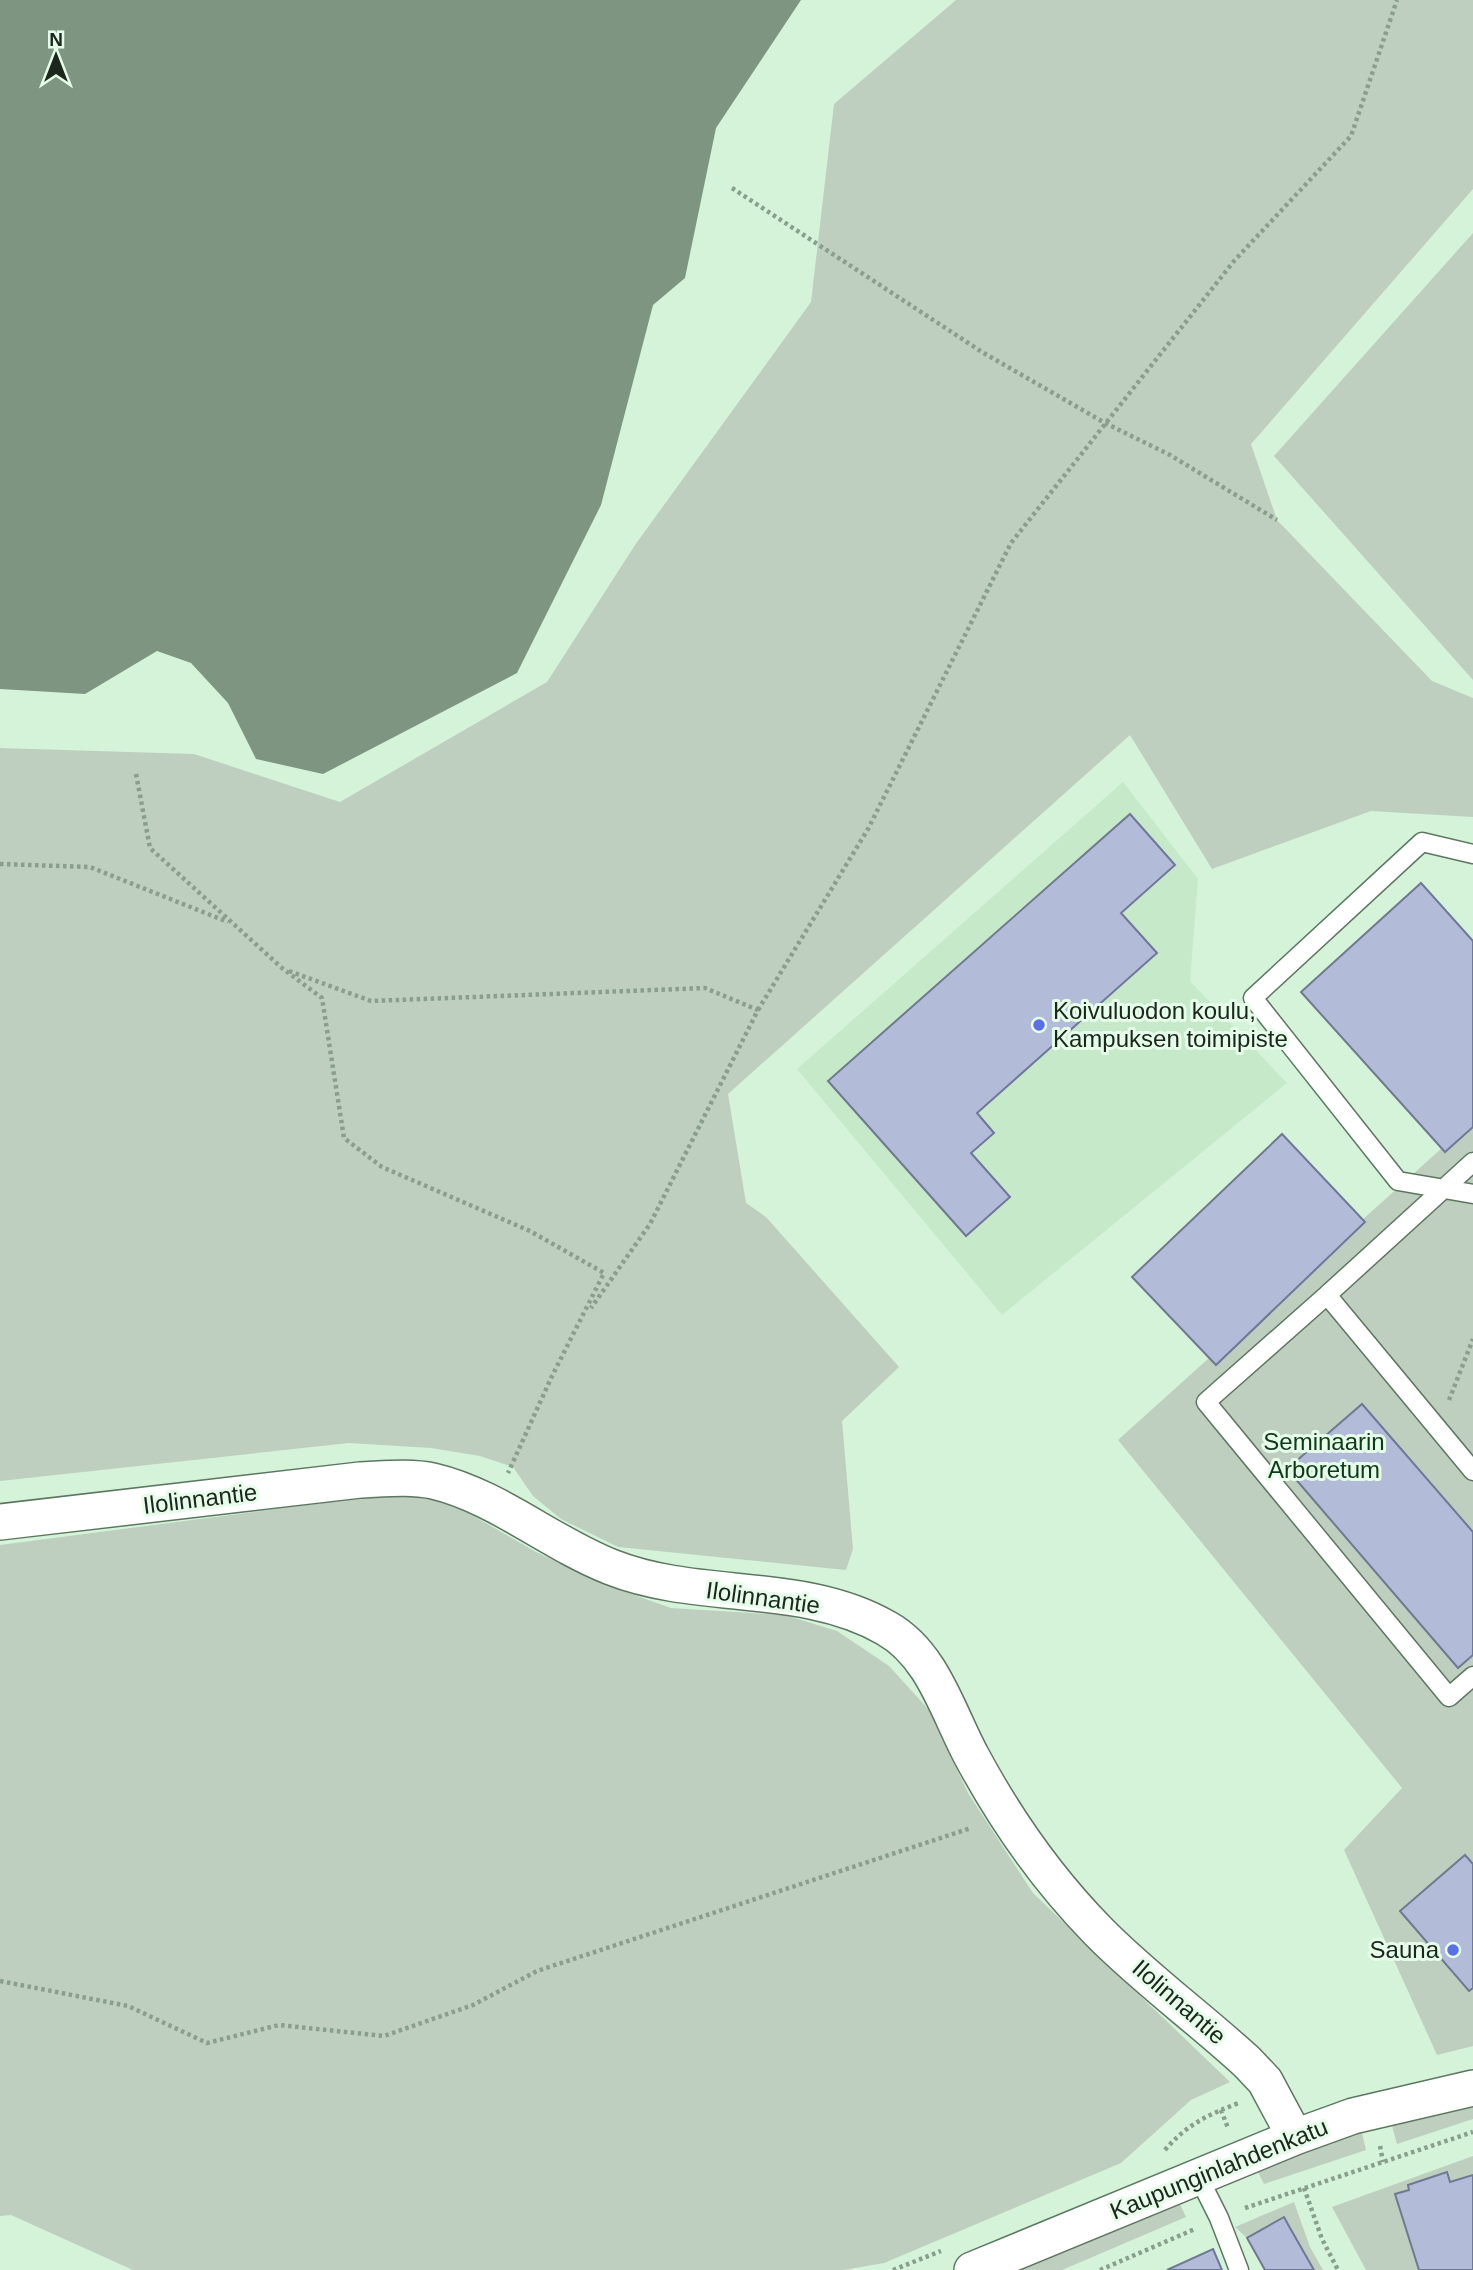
<svg xmlns="http://www.w3.org/2000/svg" width="1473" height="2270" font-family="Arial,sans-serif">
<rect width="100%" height="100%" fill="#d5f3d9"/>
<path fill="#c6e9ca" d="M1123,782L1198,879L1190,981L1287,1083L1002,1315L797,1069Z"/>
<path fill="#becfc0" d="M956,0H1473V189L1251,444L1277,520L1432,681L1473,698V817L1371,811L1212,869L1130,735L728,1094L746,1203L766,1217L899,1367L842,1421L853,1549L846,1570L618,1547L561,1519L533,1496L513,1467L480,1456L431,1448L349,1443L0,1481V748L194,754L340,802L547,682L635,545L811,302L834,104Z
M1473,233V680L1274,456Z
M1473,1120V2046L1437,2055L1344,1850L1402,1788L1118,1440Z
M399,1493L451,1503L536,1552L609,1586L671,1608L785,1615L837,1631L889,1666L930,1711L968,1793L1033,1893L1230,2082L1191,2100L1121,2163L884,2263L844,2270H133L11,2215L0,2216V1545Z
M1473,2103V2119L1397,2144L1391,2122Z
M1361,2129L1366,2150L1264,2184L1255,2166Z
M1473,2156V2175L1450,2182L1447,2173L1408,2185L1409,2190L1395,2194L1419,2270H1366L1332,2207Z
M1178,2200L1186,2217L1062,2270H1011Z
M1294,2202L1310,2247L1323,2270H1314L1284,2218L1247,2238L1235,2227Z"/>
<path fill="#7e9681" d="M0,0H801L716,128L685,278L653,305L601,505L517,673L323,774L256,759L228,703L191,663L157,651L85,694L0,689Z"/>
<path fill="#b2bbd7" stroke="#6f7895" stroke-width="2" d="M1130,814L1175,865L1121,913L1157,953L977,1113L994,1133L971,1153L1010,1197L966,1236L828,1081Z
M1421,883L1473,941V1127L1445,1152L1301,992Z
M1282,1134L1365,1222L1216,1365L1132,1277Z
M1362,1404L1473,1532V1655L1458,1668L1287,1469Z
M1465,1855L1473,1864V1988L1469,1991L1400,1911Z
M1447,2172L1450,2182L1473,2175V2270H1419L1395,2194L1409,2190L1408,2185Z
M1284,2217L1290,2228L1314,2270H1265L1247,2238Z
M1213,2249L1222,2270H1167Z"/>
<g fill="none" stroke-linecap="round" stroke-linejoin="round">
<g stroke="#5c7760" stroke-width="21">
<path id="lane" d="M1473,854L1422,842L1253,998L1398,1181L1473,1194
M1473,1162L1327,1295L1473,1471
M1327,1295L1206,1402L1449,1697L1473,1676
M1198,2176L1219,2218L1239,2270"/>
</g>
<g stroke="#5c7760" stroke-width="38">
<path id="street" d="M0,1522L360,1480C384,1479 410,1476 433,1481C497,1496 550,1543 611,1567C699,1602 803,1580 886,1628C933,1654 948,1713 972,1757C1007,1822 1047,1879 1098,1931C1144,1978 1198,2017 1247,2062L1265,2081L1295,2137
M972,2270L1295,2137L1353,2116L1473,2088"/>
</g>
<path stroke="#899f8b" stroke-width="4.5" stroke-dasharray="3.5 3.5" stroke-linecap="butt" d="M732,188L982,352L1105,423L1170,455L1277,520
M136,774L150,848L282,968L322,998L344,1138L382,1167L530,1231L604,1273L552,1376L508,1473
M0,864L90,867L228,922
M289,971L371,1001L705,988L758,1010L650,1224L591,1308
M758,1010L868,829L1011,543L1234,261L1351,136L1397,0
M1449,1400L1473,1339
M0,1981L128,2006L207,2043L279,2025L384,2036L473,2005L537,1971L971,1828
M1221,2110L1228,2128
M1380,2146L1383,2162
M1165,2150C1186,2125 1209,2114 1239,2103
M1304,2188L1322,2239L1338,2270
M1245,2208L1473,2132
M893,2270L941,2251
M1100,2270L1195,2229"/>
<use href="#lane" stroke="#fff" stroke-width="18"/>
<use href="#street" stroke="#fff" stroke-width="35"/>
</g>
<g fill="#5970e6" stroke="#e6fee9" stroke-width="2.5">
<circle cx="1039" cy="1025" r="7"/>
<circle cx="1453" cy="1950" r="7"/>
</g>
<g text-anchor="middle" stroke-width="6" stroke-linejoin="round" paint-order="stroke">
<g font-size="24" fill="#1b261c" stroke="#e6fee9" text-anchor="start">
<text x="1053" y="1019">Koivuluodon koulu,<tspan x="1053" dy="28">Kampuksen toimipiste</tspan></text>
<text x="1439" y="1958" text-anchor="end">Sauna</text>
</g>
<g font-size="24" fill="#0f391a" stroke="#e6fee9">
<text x="1324" y="1450">Seminaarin<tspan x="1324" dy="28">Arboretum</tspan></text>
</g>
<g font-size="24" fill="#1b261c" stroke="#e6fee9">
<text transform="translate(200 1499) rotate(-7)" y="8">Ilolinnantie</text>
<text transform="translate(763 1598) rotate(8)" y="8">Ilolinnantie</text>
<text transform="translate(1179 2002) rotate(41)" y="8">Ilolinnantie</text>
<text transform="translate(1219 2169) rotate(-22)" y="8">Kaupunginlahdenkatu</text>
</g>
</g>
<g transform="translate(56 56)" stroke="#e6fee9" stroke-width="5" paint-order="stroke">
<path d="M0-5L12 26L0 18L-12 26Z" fill="#1b261c"/>
<text y="-10" font-size="19" font-weight="bold" text-anchor="middle" fill="#1b261c">N</text>
</g>
</svg>
